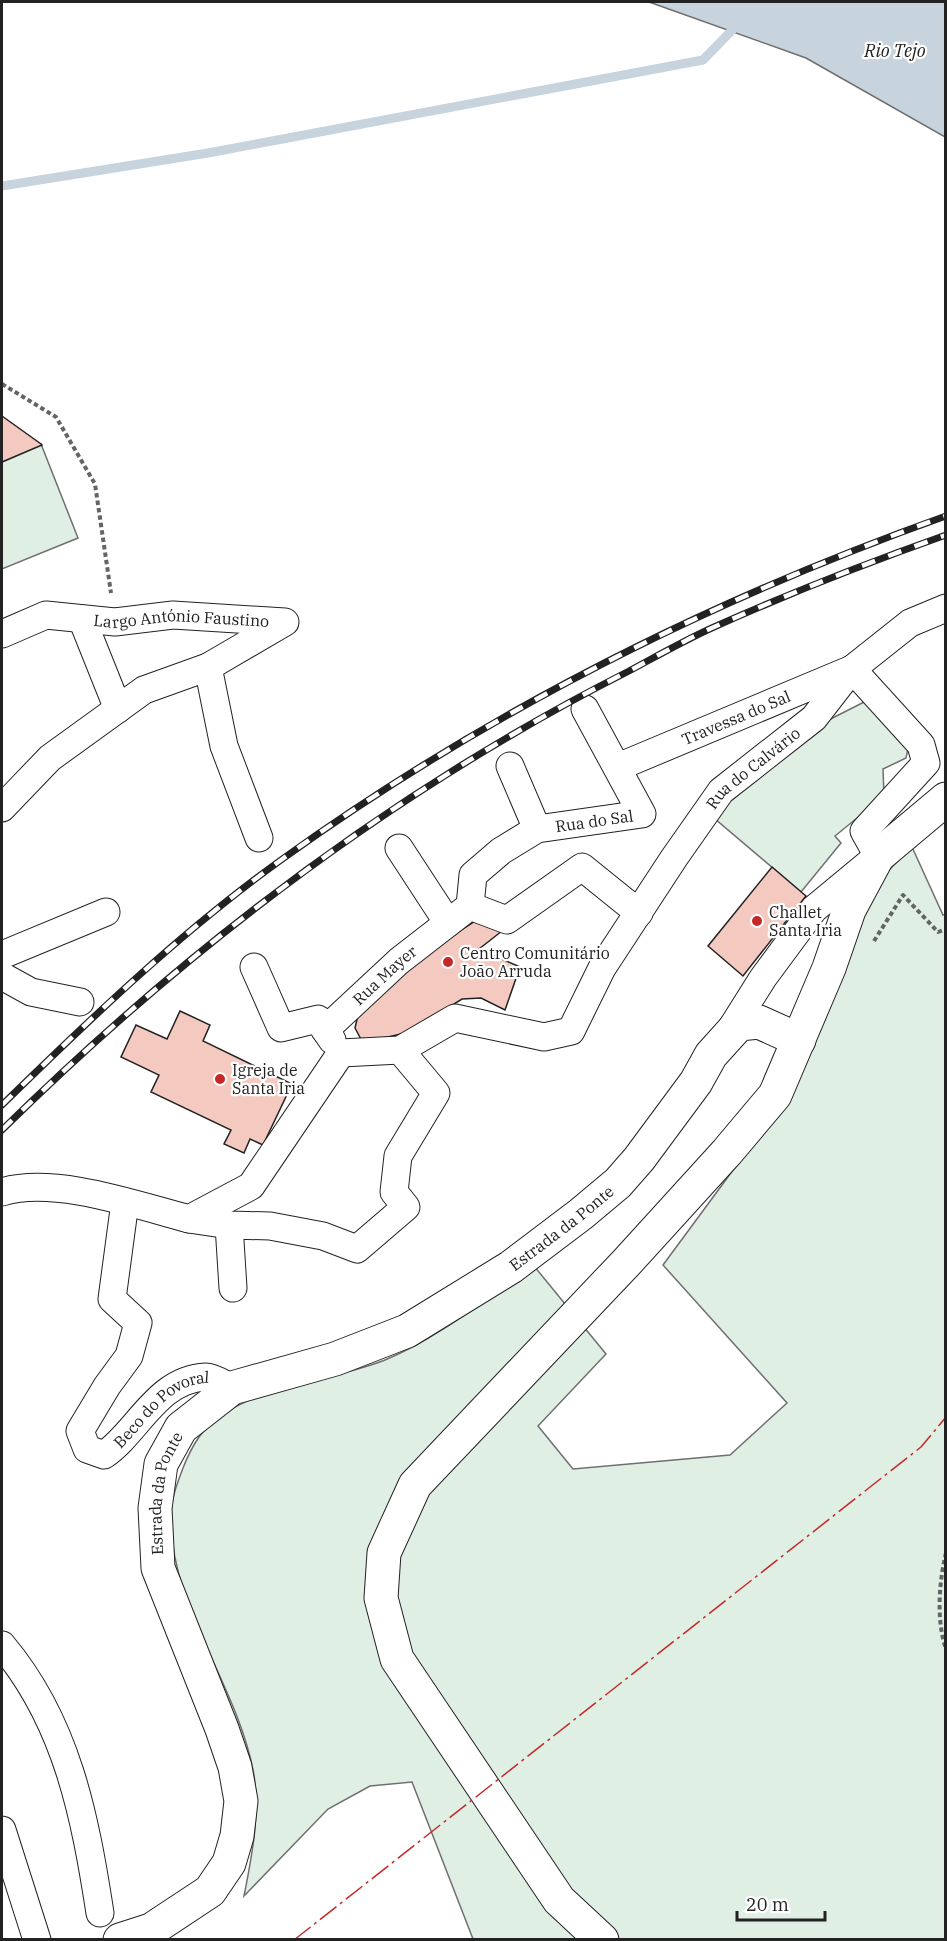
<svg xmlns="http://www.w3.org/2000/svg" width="947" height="1941" font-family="'IBM Plex Serif',serif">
<rect width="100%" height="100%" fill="#fff"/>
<path fill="#e0efe3" stroke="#6f6f6f" stroke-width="1.5" d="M41,444L78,538L2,569V461Z
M870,699L908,749L906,758L883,769L884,796L835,836L841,843L801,892L714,818L724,802L805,732Z
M912,847L943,915L946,914L945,1939H473L412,1782L370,1786L328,1809L244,1896C252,1856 261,1810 253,1770C237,1685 169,1604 171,1516C171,1499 177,1484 183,1468C190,1450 202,1428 219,1417C269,1382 329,1382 385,1360C437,1339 488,1297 534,1266L606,1354L538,1426L573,1469L730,1455L787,1403L663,1265L736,1166L871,888Z"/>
<path fill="#c7d3dd" stroke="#6f6f6f" stroke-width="1.5" d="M649,2H945V137L806,58Z"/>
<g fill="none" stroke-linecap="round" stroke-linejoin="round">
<path stroke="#c7d3dd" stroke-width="9" d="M2,186L208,153L703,60L740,22"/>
</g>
<path fill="#f3c9c0" stroke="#222" stroke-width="1.5" d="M2,416L41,444L42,445L2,462Z
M772,867L806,896L743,976L708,946Z
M486,914L502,931L479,949L520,967L505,1010L481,998L462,999L409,1032L363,1043L355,1028L359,1011L436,946Z
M180,1011L210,1025L203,1041L292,1084L263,1145L250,1139L244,1153L224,1144L231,1130L151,1092L159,1075L121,1057L136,1025L167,1039Z"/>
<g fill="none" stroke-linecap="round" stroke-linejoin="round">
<g stroke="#222" stroke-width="29">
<g id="street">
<path d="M82,619L118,709"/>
<path id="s1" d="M2,634L46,615L115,622L173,615L285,622L208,667L144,690L50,758L2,808"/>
<path d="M208,667L224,746L259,838"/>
<path d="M510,766L537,829"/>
<path id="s2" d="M618,767L852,669L921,745L926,763L864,831L878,856L814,909L763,978L729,1032"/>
<path d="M399,848L448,923"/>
<path id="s3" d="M470,906L473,875L501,851L537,829L642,814L585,709"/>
<path d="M470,906L507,920L582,867L639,913"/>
<path d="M2,955L106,912"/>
<path d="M254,967L281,1028L318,1019L332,1040"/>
<path d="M2,976L31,992L80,1002"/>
<path id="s4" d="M325,1030L399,961L470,906"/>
<path id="s5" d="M341,1053L400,1050L455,1018L544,1037L571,1031L602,968L674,858L721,791L814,718L852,669L910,623L946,608"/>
<path d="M2,1192C54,1176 136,1205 189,1219L251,1186L341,1053"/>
<path id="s6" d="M125,1202L112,1299L138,1323L129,1356L107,1386L80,1431L87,1449L104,1455C138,1432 157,1379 206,1377C214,1377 225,1385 232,1388"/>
<path d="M189,1219L229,1225L270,1226L323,1236L357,1249L406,1207L394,1192L398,1156L436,1093L400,1050"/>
<path d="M229,1225L233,1288"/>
<path d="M2,1645C67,1722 85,1816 100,1913"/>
<path d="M2,1830L37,1940"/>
</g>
</g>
<g stroke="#222" stroke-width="35">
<g id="primary">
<path id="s7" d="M120,1940L151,1930L210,1891L229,1863L237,1836L241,1801L235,1767L222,1729L158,1568L155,1508L161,1464L181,1428L232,1388L335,1359L407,1331L511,1267L581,1214L618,1183L639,1159L696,1082L711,1055L739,1024L759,1022L799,1040"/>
<path d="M602,1940L559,1900L397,1659L381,1598L384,1553L415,1485L625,1264L727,1152L775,1095L829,968L849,910L878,856L946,799"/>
</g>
</g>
<path stroke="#646464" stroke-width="4" stroke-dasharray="4.5 3" stroke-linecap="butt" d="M2,384L56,417L95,484L111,593
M874,941L903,895L938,932L946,929
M946,1553C939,1582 936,1620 946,1649"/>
<use href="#street" stroke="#fff" stroke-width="27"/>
<use href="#primary" stroke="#fff" stroke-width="33"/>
<g stroke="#222" stroke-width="7">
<path id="rail" d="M2,1105C90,1019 181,932 281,860C484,714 710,600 946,516
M2,1130C187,948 396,789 629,671C657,656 685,640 714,627C790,593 867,563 946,535"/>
</g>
<use href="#rail" stroke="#fff" stroke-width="4.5" stroke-dasharray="14" stroke-linecap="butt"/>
<path stroke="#c62828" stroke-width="1.5" stroke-dasharray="21 4.5 3 4.5" stroke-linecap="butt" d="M294,1940L921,1447L946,1417"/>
</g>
<g fill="#c62828" stroke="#fff" stroke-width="2">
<circle cx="757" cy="921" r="6"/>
<circle cx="448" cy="962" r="6"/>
<circle cx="220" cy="1079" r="6"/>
</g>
<g text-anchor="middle" stroke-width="4.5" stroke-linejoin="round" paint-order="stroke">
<g font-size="16" fill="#222" stroke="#fff">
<text dy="6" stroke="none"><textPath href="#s1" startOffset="184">Largo António Faustino</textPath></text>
<text dy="6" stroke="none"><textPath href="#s2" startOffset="128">Travessa do Sal</textPath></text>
<text dy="6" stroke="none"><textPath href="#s5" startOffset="564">Rua do Calvário</textPath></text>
<text dy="6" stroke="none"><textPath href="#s3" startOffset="168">Rua do Sal</textPath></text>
<text dy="6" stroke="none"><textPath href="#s4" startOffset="81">Rua Mayer</textPath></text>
<text dy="6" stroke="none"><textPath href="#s7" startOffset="1029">Estrada da Ponte</textPath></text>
<text dy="6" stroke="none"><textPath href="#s6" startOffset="370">Beco do Povoral</textPath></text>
<text dy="6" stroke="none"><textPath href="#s7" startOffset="525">Estrada da Ponte</textPath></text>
</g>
<g font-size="16" fill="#222" stroke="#fff" text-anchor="start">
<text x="769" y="918">Challet<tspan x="769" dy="18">Santa Iria</tspan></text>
<text x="460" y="959">Centro Comunitário<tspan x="460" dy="18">João Arruda</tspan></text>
<text x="232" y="1076">Igreja de<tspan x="232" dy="18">Santa Iria</tspan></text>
</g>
<g font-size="18" font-style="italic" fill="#222" stroke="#fff">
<text x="895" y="57">Rio Tejo</text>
</g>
</g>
<rect width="947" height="1941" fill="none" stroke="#222222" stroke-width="6"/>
<path d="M737 1911v9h88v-9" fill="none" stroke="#222222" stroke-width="3"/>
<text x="746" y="1911" font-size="18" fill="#222222" stroke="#ffffff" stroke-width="4.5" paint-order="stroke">20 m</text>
</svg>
